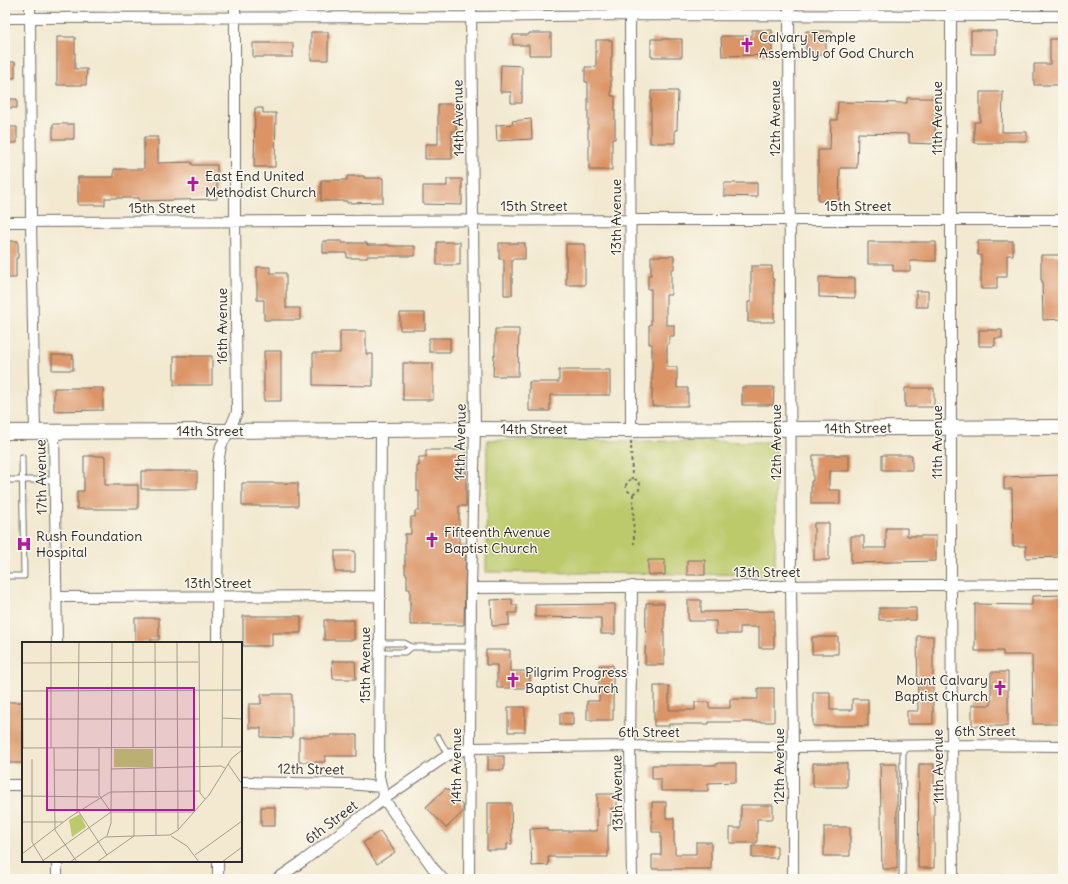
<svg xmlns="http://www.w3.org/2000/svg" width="1068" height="884" font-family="Delius,sans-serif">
<rect width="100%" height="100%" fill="#fbf7ec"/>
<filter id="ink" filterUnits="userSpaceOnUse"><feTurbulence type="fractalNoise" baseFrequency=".025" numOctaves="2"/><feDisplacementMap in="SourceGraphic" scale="8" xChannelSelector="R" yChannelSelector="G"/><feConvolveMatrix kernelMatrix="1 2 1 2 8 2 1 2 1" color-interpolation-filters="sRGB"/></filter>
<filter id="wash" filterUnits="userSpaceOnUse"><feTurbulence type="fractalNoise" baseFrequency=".012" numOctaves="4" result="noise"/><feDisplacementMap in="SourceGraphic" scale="16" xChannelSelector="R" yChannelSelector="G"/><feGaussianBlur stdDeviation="0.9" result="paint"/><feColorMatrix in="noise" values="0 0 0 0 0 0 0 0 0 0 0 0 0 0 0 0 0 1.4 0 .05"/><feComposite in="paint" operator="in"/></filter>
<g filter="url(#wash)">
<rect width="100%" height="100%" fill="#f2e9d0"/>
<path fill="#bcca6c" stroke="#747a4c" d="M487,440L776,442L775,575L486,572Z"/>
<g id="blocks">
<path fill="#db9466" d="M752,30H772V55L722,56L721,36H752Z
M806,31H832V41H826V55H806Z
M971,31H996V54H971Z
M311,32H328V60H311Z
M529,33H551V55H529V45H513V35H529Z
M57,37H75V69H87L86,85H57Z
M651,39H682V57H651Z
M1050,39H1063V85H1034V64H1050Z
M596,40H612V57H611V96H615V139H612V170H589V139H588V82H585V67H596Z
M253,43H293V57H253Z
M5,62H15V78H5Z
M501,65L522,66V103H511V92H500Z
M651,91H678L677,130H675V143H650V120H651Z
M980,92H1003L1002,132H1027V141H1002V143H974V122H980Z
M907,98H936L935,144L909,143V134L858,133L857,168H840L839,201H818V150H830L831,120H837L838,102L907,103Z
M5,99H17V108H5Z
M438,104H456V131H452V159H425V144H438Z
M255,108H263V113H276L275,167H254Z
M531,119L532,139L497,141L496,125L513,124L512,121Z
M53,124H74V139H53Z
M5,127H17V143H5Z
M144,137H158V163L192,162V165H217V199L139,201V198H105V205H78V177H114V169H144Z
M347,176H364V178H383V202L347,203V201H321V180H347Z
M447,179H462V205L423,204V186H447Z
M724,183H757V197L724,196Z
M5,241H18V258H16V278H5Z
M323,241H342V243H367V245H389V246H415V256H367V258H347V253H323Z
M978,241H1013V255H1007V277H997V289H981V255H978Z
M437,242H460V265H437Z
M868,242H936V261H910V271H893V264H868Z
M499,243H525V259H512V295H504V259H499Z
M566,244H585V285H566Z
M1041,255H1062L1063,319L1043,320L1042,280H1041Z
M651,256H674V269H671V295H666V325H674V336H669V344H667V367H677V388H688V406H652V344H649V325H651V289H648V275H651Z
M751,266H772V279H774V322H748V302H751Z
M257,267H270V273H286V308H300V320H264V300H257Z
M819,277L855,278V298L819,297Z
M916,291H928V307H916Z
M400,313H425V330H400Z
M495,329H519L518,376H493L494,355L495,356Z
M979,330H1002V338H995V346H979Z
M340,331H366V354H373V386L313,385V353H340Z
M429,338H450V352H429Z
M264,351H281V401H264Z
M52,355H73V370H52Z
M174,356H212V385H174Z
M403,363H433V400H403Z
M559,370H610V395H550V411H529V382H559Z
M742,387H774L773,405H742Z
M54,388H103V410L54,411Z
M905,388H934V407H905Z
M426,450H466V506H459V545H466L464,625H410V589H407V574H405V534H411V517H415V511H419V491H417V466H419V457H426Z
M813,455H849V471H829V490H840V504H811V481H813Z
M882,455H912V470H882Z
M84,456H105V485H138V509H77V491H84Z
M141,471H197V489H141Z
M1063,475V557L1026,558V546H1013L1012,489H1004V477Z
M242,483H298V506H242Z
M814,523H829V560H814Z
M886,528H907V536H936V561L851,563V536H864V548H886Z
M335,551H355V572H335Z
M648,560H665V575H648Z
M687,560H705V575H687Z
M1063,595V724H1033L1032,655H1003V651H975V604L1032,605V596Z
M512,599V605H517V613H509V625L492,626L491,600Z
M688,600H701V612L774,611V648H759V627H740V634H716V621H688Z
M646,603H664V665H645Z
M615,604V634H601V618L535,617V605Z
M879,608H916V620H879Z
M243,616H301V633H272V646H243Z
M135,618H159V640H150V643H135Z
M324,620H354V640H324Z
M917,636H933V724H907V711H918Z
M812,637H838V654H812Z
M486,650H510V671H530V688H497V665H486Z
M332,661H355L356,679H333Z
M599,665H613V720H587V701H599Z
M991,672H1008V726H972V705H991Z
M654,686H669V710H695V702H709V708H730V699H758V688H774V722H709V724H669V726H654Z
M813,692H830V710H852V699H868V726H813Z
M261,694H292V738L261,737V728H249V704H261Z
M5,702H23V763H5Z
M508,707H525V732H508Z
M560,713H573V725H560Z
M331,735H357V756H325V762H299V737H331Z
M488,756H504V770H488Z
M717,763H736V782L708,783V791H661V779H652V765H717Z
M813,763H847V787H813Z
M880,764H897V869H882Z
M919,764H934V868H918Z
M446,788L463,806V812L446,828L426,807Z
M597,794H617V808H611V825H608V857H548L549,865L532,866L530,829L547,828V831H597Z
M652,802H666V818H674V843H675V854H696V842H711V869H652V855H661V832H652Z
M488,803H511L512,844H507V850H487V829H488Z
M741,805H773V819H757V843H730V828H741Z
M261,807H275V826H261Z
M824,827H850V856H824Z
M380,831L395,852L377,864L363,843Z
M752,846H777V858H752Z"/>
</g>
</g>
<g filter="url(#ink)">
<use href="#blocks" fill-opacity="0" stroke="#716e65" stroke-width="1"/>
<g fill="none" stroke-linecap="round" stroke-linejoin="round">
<g stroke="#716e65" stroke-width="7">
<path id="service" d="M5,480H55
M5,576H24L22,457
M379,643H404L412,647H471
M379,652H405L412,647
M438,737L448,755
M902,879L903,746"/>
</g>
<g stroke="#716e65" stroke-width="12">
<path id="minor" d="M30,5L31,222L35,432
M630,5L631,430
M789,5L791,586L793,747V879
M951,5V585L953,879
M5,18L471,17L630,15L1063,16
M5,222L630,220H1063
M381,430L379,776L384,799L433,868L443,879
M54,431L57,643
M471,588C668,586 866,586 1063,584
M57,597L380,596
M217,643L218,463L221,446L229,431L237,412L235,222V5
M241,782L348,784L381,787
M5,785H23
M218,861V879
M57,879V861
M277,879L303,861L384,799L448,755L470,748L630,746L793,747L952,745L1063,746
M469,879L471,588L475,429L471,5
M632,879L630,746L632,586"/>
</g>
<g stroke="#716e65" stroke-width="16">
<path id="secondary" d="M5,432L381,430L475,429L631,430L1063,427"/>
</g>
<path stroke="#716e65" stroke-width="2" stroke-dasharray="3 3" stroke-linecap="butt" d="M631,441L632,479
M626 486a7 7 0 1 1 14 0a7 7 0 1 1-14 0Z
M633,494L634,544"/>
<use href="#service" stroke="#fff" stroke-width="5"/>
<use href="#minor" stroke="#fff" stroke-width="10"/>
<use href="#secondary" stroke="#fff" stroke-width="14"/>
</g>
</g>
<defs>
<g id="church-bare" transform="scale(1.2)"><path d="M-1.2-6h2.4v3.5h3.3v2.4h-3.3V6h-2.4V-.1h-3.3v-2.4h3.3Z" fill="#b5179e" stroke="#fbf7ec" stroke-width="2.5" paint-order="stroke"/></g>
<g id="hospital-bare" transform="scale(1.2)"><path d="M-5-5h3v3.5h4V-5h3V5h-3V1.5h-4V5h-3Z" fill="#b5179e" stroke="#fbf7ec" stroke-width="2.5" paint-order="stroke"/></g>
</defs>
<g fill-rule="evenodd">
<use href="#church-bare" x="747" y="45"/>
<use href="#church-bare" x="193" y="184"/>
<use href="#church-bare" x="432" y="540"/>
<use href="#hospital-bare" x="24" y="544"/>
<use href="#church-bare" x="513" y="680"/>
<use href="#church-bare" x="1000" y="688"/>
</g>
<g text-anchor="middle" stroke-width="3" stroke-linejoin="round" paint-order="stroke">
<g font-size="14" fill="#2b2b2b" stroke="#fbf7ec" text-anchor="start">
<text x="759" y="42">Calvary Temple<tspan x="759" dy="16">Assembly of God Church</tspan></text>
<text x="205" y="181">East End United<tspan x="205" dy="16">Methodist Church</tspan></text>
<text x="444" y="537">Fifteenth Avenue<tspan x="444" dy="16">Baptist Church</tspan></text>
<text x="36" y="541">Rush Foundation<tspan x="36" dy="16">Hospital</tspan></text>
<text x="525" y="677">Pilgrim Progress<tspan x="525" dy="16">Baptist Church</tspan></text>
<text x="988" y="685" text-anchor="end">Mount Calvary<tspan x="988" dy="16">Baptist Church</tspan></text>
</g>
<g font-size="14" fill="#2b2b2b" stroke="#fbf7ec">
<text transform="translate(458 118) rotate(-91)" y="5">14th Avenue</text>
<text transform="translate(775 118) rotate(-90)" y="5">12th Avenue</text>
<text transform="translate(937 118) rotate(-90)" y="5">11th Avenue</text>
<text x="534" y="211">15th Street</text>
<text x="858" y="211">15th Street</text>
<text x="162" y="213">15th Street</text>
<text transform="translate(616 217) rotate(-90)" y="5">13th Avenue</text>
<text transform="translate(222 326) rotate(-90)" y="5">16th Avenue</text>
<text transform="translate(858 428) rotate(-1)" y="5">14th Street</text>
<text x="534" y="434">14th Street</text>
<text x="210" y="436">14th Street</text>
<text transform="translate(460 442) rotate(-89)" y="5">14th Avenue</text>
<text transform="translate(776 442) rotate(-90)" y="5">12th Avenue</text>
<text transform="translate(937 442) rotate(-90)" y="5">11th Avenue</text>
<text transform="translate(41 477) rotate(-91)" y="5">17th Avenue</text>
<text x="767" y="577">13th Street</text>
<text x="218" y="588">13th Street</text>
<text transform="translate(365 665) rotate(-90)" y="5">15th Avenue</text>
<text x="985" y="736">6th Street</text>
<text x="649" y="737">6th Street</text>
<text transform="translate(456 766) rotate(-90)" y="5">14th Avenue</text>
<text transform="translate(779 766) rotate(-90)" y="5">12th Avenue</text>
<text transform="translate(938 766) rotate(-91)" y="5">11th Avenue</text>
<text transform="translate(311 769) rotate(1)" y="5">12th Street</text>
<text transform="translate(617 793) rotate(-91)" y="5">13th Avenue</text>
<text transform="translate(331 822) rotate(-37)" y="5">6th Street</text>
</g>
</g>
<g transform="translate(22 642)">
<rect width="220" height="220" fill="#f2e9d0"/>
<path d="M92,107H131V125H92ZM58,172L64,185L50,195L47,178Z" fill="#bcca6c"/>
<path fill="none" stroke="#a29d8e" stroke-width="1" d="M0,0L1,106M29,0V106M111,0V105M133,0L134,193M155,0L156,187M177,0L178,151L183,157M0,21L176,20M0,49L220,48M200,76L220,77M0,77H178M200,105L201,0M0,106L220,105M32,106L33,188L55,220M77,106V153L89,170M10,117V200L22,220M206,122L220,142M89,127L199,124L203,126M32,128H77M0,154L77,155M57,170L85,213M55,171L57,0M0,180H41M85,194L89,181L90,0M149,194L165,204L177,220M0,212L48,175L88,150L178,149M173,213L220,179M19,220L89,170H172M48,220L83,195L112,194V127M75,220L112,194L148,193L156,188L187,153L210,116L220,108M200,220L220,205"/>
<path fill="#b5179e" fill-opacity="0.15" stroke="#b5179e" stroke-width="2" d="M25,46H172V168H25Z"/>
<rect width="220" height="220" fill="none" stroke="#2b2b2b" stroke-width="2"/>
</g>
<rect width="1068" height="884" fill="none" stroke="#fbf7ec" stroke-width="20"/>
</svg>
